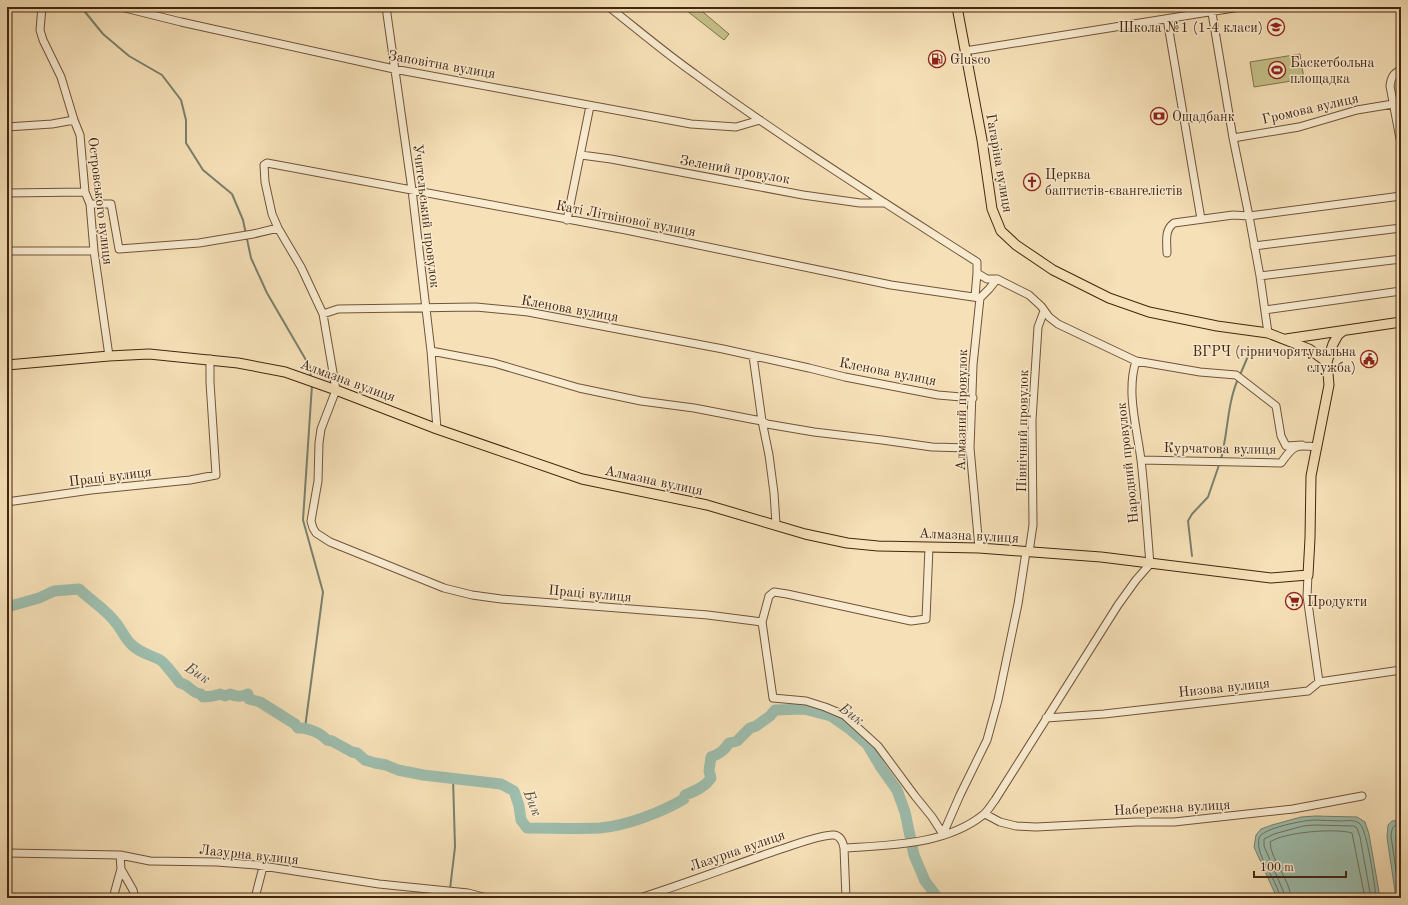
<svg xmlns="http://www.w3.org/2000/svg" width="1408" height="905" font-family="'Old Standard TT',serif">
<rect width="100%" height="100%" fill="#f6e0b7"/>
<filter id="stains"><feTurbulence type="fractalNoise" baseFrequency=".005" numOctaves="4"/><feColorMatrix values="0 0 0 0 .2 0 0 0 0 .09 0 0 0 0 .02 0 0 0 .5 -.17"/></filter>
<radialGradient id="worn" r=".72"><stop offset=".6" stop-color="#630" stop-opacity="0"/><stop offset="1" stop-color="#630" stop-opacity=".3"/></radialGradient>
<path fill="#c4c089" stroke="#84724c" d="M682,7H697L729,34L724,40Z
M1300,54L1304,79L1254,87L1250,62Z"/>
<path fill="#9dbdad" stroke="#79806e" d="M1315,816L1357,817L1365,822L1369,834L1380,898H1277L1254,847L1256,835L1261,829L1272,825L1301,817Z
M1401,820V898H1396L1387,837L1388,825L1392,821Z"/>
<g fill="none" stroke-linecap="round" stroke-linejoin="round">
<path stroke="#70715e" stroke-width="1" d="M1401,829L1397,830L1396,837L1401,874
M1280,898C1278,880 1255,857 1259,838C1262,828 1305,820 1315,820C1323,820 1332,821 1340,821C1346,821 1355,819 1360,824C1367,830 1375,886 1376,898
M1285,898L1284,893L1264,846V839L1274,834L1303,826L1315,825L1354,826L1357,828L1360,837L1371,898
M1291,898C1290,879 1271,861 1270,842C1284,832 1336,828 1352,833L1365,898
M1400,898L1391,836C1392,828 1392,825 1401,824"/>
<path stroke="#79806e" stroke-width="2" d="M81,7L103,34L129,56L162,75L181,100L186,120V143L203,170L232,194L243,220L251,258L267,293L310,367L311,379
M1240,375L1251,349
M1221,459C1228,433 1227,404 1238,379
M1192,556L1188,521L1192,514L1208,497L1219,465
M305,728L323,592L303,520L312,385
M450,889L455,847L453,778"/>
<path stroke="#9dbdad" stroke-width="11" d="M7,607L39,598L54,591L79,589C91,601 106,609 116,623C122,630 125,639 132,645C140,653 151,655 160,660C163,661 177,679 180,683C189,684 191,693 201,694L203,697L213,696L220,694L225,696L230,694C236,697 242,697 248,694L249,699L260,702L295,724L298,728C307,727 321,733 327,740L332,741L352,752L357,753L365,760L375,763L386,765L398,770L423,775L501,784L514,791L519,806L521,820L527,828C551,828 576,829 600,828C626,826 662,812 684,799L685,795C695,791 705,787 711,778L709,771L711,757C719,754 724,751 729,743L737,741L750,728L756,726L770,716L775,710L804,709L831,716L851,730L867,744L880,766L897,790L905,812L914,855L925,881L938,898"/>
<g stroke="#70543a" stroke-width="9">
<path id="minor" d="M42,7L40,30L43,40L61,77L74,120L80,135L85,192L90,204L94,251L109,356
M121,7L181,22L394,69L691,124L736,127L760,120
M386,7L412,190L431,351L437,429
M609,7C637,29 665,53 695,74C786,141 882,201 977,262V273L987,279H997L1029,295L1041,306L1049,317L1058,324L1136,361L1200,372L1236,375L1276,406L1281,436L1286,446L1302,445
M1211,7L1233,138L1249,216L1401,196
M1167,19L1201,219
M965,51L1240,7
M1401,70C1393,73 1391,78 1390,86L1401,144
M7,127L52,124L74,120
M1233,138L1299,127L1357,110L1393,104
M581,155L611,159L803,195L860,203H885
M7,193L85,192
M90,204H111L119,249L199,243L253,234L278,228
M567,220L590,106
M1254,246L1401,228
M7,251H94
M1167,253C1167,242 1164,230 1174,223L1233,215L1249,216L1260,276L1268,333
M1260,276L1401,259
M975,297L977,273
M1265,310L1401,291
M323,314L336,390L321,429L319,443L318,481L311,521L313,528L316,533L330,542L444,588L472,595L501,599L708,615L762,622L769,596L774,592L787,594L911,621L926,619L929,547
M431,351L494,363L579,388L641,401L694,408L751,419L762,421L767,424L814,432L882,440L932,447L970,448
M753,356L762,421L769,455L774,493L776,524
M973,398L938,395L845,377L809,368L723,349L528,312L476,307L338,309L323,314L301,267L278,228L272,214L265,182L264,165L267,163L626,230L891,285L980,298
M1141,460L1281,463C1293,446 1295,444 1316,447
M7,502L91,490L190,480L216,475L210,382V359
M979,548L970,448L973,365L980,298L989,289L997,279
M1029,552L1033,525L1032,420L1038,327L1044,311
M1308,575L1307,596L1319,682
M762,622L773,698L806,701L825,707L844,715L878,746L915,796L932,817L943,834
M1046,718L1104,714L1308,691L1319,682L1401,670
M985,814L1000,822L1016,826L1036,827L1136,822H1174L1293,809L1362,796
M943,834L960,795L987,740L998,700L1018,604L1026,552
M844,848C891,845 945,845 983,815C988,811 991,805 995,800L1118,605L1136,580L1150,564C1147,529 1145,495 1141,460C1137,428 1126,392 1136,361
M7,853L120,855L150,861L217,862L256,865L379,884L468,893L487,898
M120,855L121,869L133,890L135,898
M113,898L121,869
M255,898L263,867
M640,898C687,883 734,865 781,849C794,845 822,834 834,835C841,836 843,842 844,848L846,898"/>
</g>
<g stroke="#432510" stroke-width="11">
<path id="major" d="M957,7L982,140L992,209L1001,231L1016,245L1053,270L1109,298L1149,312L1217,326L1268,333L1309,349L1327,362
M1286,339L1401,322
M7,365L109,356L149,354L238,363L285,372L336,390L437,429L582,479L707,505L805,534L847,543L878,546L979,548L1101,557L1271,578L1308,575L1310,538L1311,476L1329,385L1327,362L1333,344L1338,335L1343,331"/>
</g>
<use href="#minor" stroke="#f9ebd0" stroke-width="7"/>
<use href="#major" stroke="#f6e0b7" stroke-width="9"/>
</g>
<defs>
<g id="school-ring" transform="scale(0.9)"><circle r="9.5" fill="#f9ebd0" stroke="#8f2418" stroke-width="1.5"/><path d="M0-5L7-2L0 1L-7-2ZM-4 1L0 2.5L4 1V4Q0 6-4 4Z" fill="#8f2418"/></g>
<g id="fuel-ring" transform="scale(0.9)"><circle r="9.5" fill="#f9ebd0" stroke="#8f2418" stroke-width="1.5"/><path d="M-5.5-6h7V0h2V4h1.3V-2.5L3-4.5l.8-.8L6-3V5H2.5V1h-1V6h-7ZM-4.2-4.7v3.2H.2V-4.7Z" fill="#8f2418"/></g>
<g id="stadium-ring" transform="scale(0.9)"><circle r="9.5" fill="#f9ebd0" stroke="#8f2418" stroke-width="1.5"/><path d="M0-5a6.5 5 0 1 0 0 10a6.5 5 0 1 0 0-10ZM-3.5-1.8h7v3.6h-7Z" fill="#8f2418"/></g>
<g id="bank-ring" transform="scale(0.9)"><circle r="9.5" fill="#f9ebd0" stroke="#8f2418" stroke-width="1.5"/><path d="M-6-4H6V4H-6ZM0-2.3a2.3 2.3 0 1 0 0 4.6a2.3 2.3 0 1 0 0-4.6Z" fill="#8f2418"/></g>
<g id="church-ring" transform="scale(0.9)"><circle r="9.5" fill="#f9ebd0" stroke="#8f2418" stroke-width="1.5"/><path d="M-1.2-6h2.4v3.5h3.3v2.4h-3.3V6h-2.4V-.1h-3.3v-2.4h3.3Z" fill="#8f2418"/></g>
<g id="civic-ring" transform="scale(0.9)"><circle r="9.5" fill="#f9ebd0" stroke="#8f2418" stroke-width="1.5"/><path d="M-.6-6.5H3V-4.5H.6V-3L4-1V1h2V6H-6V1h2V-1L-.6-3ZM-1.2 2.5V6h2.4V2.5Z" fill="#8f2418"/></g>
<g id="supermarket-ring" transform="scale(0.9)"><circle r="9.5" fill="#f9ebd0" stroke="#8f2418" stroke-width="1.5"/><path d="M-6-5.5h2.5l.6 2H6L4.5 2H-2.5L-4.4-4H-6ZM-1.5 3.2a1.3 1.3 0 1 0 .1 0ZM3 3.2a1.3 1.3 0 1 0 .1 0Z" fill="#8f2418"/></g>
</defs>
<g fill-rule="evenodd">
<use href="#school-ring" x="1276" y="27"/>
<use href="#fuel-ring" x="937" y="59"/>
<use href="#stadium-ring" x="1277" y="70"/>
<use href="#bank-ring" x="1159" y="116"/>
<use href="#church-ring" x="1032" y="182"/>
<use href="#civic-ring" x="1369" y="359"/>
<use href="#supermarket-ring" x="1294" y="601"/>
</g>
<g text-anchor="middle" stroke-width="3" stroke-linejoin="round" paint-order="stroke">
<g font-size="14" fill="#432510" stroke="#f9ebd0" text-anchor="start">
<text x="1263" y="32" text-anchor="end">Школа №1 (1-4 класи)</text>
<text x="950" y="64">Glusco</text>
<text x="1290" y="67">Баскетбольна<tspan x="1290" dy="16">площадка</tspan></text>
<text x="1172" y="121">Ощадбанк</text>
<text x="1045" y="179">Церква<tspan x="1045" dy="16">баптистів-євангелістів</tspan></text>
<text x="1356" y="356" text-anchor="end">ВГРЧ (гірничорятувальна<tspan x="1356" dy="16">служба)</tspan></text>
<text x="1307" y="606">Продукти</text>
</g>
<g font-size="14" fill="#432510" stroke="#f9ebd0">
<text transform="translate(442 64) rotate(10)" y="5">Заповітна вулиця</text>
<text transform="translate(1310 108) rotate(-13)" y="5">Громова вулиця</text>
<text transform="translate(1000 163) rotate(80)" y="5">Гагаріна вулиця</text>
<text transform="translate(735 169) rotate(10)" y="5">Зелений провулок</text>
<text transform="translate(101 201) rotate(83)" y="5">Островського вулиця</text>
<text transform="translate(427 216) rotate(83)" y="5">Учительський провулок</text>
<text transform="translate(626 218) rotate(11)" y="5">Каті Літвінової вулиця</text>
<text transform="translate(570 308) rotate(10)" y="5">Кленова вулиця</text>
<text transform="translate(888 371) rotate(11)" y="5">Кленова вулиця</text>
<text transform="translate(348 380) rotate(20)" y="5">Алмазна вулиця</text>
<text transform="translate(961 410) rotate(-89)" y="5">Алмазний провулок</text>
<text transform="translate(1022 431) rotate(-89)" y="5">Північний провулок</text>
<text transform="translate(1220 448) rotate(1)" y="5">Курчатова вулиця</text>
<text transform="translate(1127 463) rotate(-96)" y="5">Народний провулок</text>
<text transform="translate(110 476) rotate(-7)" y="5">Праці вулиця</text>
<text transform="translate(654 480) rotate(12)" y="5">Алмазна вулиця</text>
<text transform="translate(969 535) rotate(3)" y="5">Алмазна вулиця</text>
<text transform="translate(590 593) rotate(5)" y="5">Праці вулиця</text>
<text transform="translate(1224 687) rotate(-6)" y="5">Низова вулиця</text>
<text transform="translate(1172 807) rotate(-3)" y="5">Набережна вулиця</text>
<text transform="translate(737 850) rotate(-19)" y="5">Лазурна вулиця</text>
<text transform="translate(249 854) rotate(6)" y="5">Лазурна вулиця</text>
</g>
<g font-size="15" font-style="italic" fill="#5a4b37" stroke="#f9ebd0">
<text transform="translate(198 673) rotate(32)" y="5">Бик</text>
<text transform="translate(852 714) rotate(36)" y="5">Бик</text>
<text transform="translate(533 803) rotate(69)" y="5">Бик</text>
</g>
</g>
<rect width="1408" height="905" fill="none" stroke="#f6e0b7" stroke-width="24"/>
<rect x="8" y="8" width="1392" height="889" fill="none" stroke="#432510" stroke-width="2"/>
<rect x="12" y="12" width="1384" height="881" fill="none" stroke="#432510"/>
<path d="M1254 871v6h92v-6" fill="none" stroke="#432510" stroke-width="2"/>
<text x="1260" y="871" font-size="12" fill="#432510" stroke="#f9ebd0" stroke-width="3" paint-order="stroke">100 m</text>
<rect width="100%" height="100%" filter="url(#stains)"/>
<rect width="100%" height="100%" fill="url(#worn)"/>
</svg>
